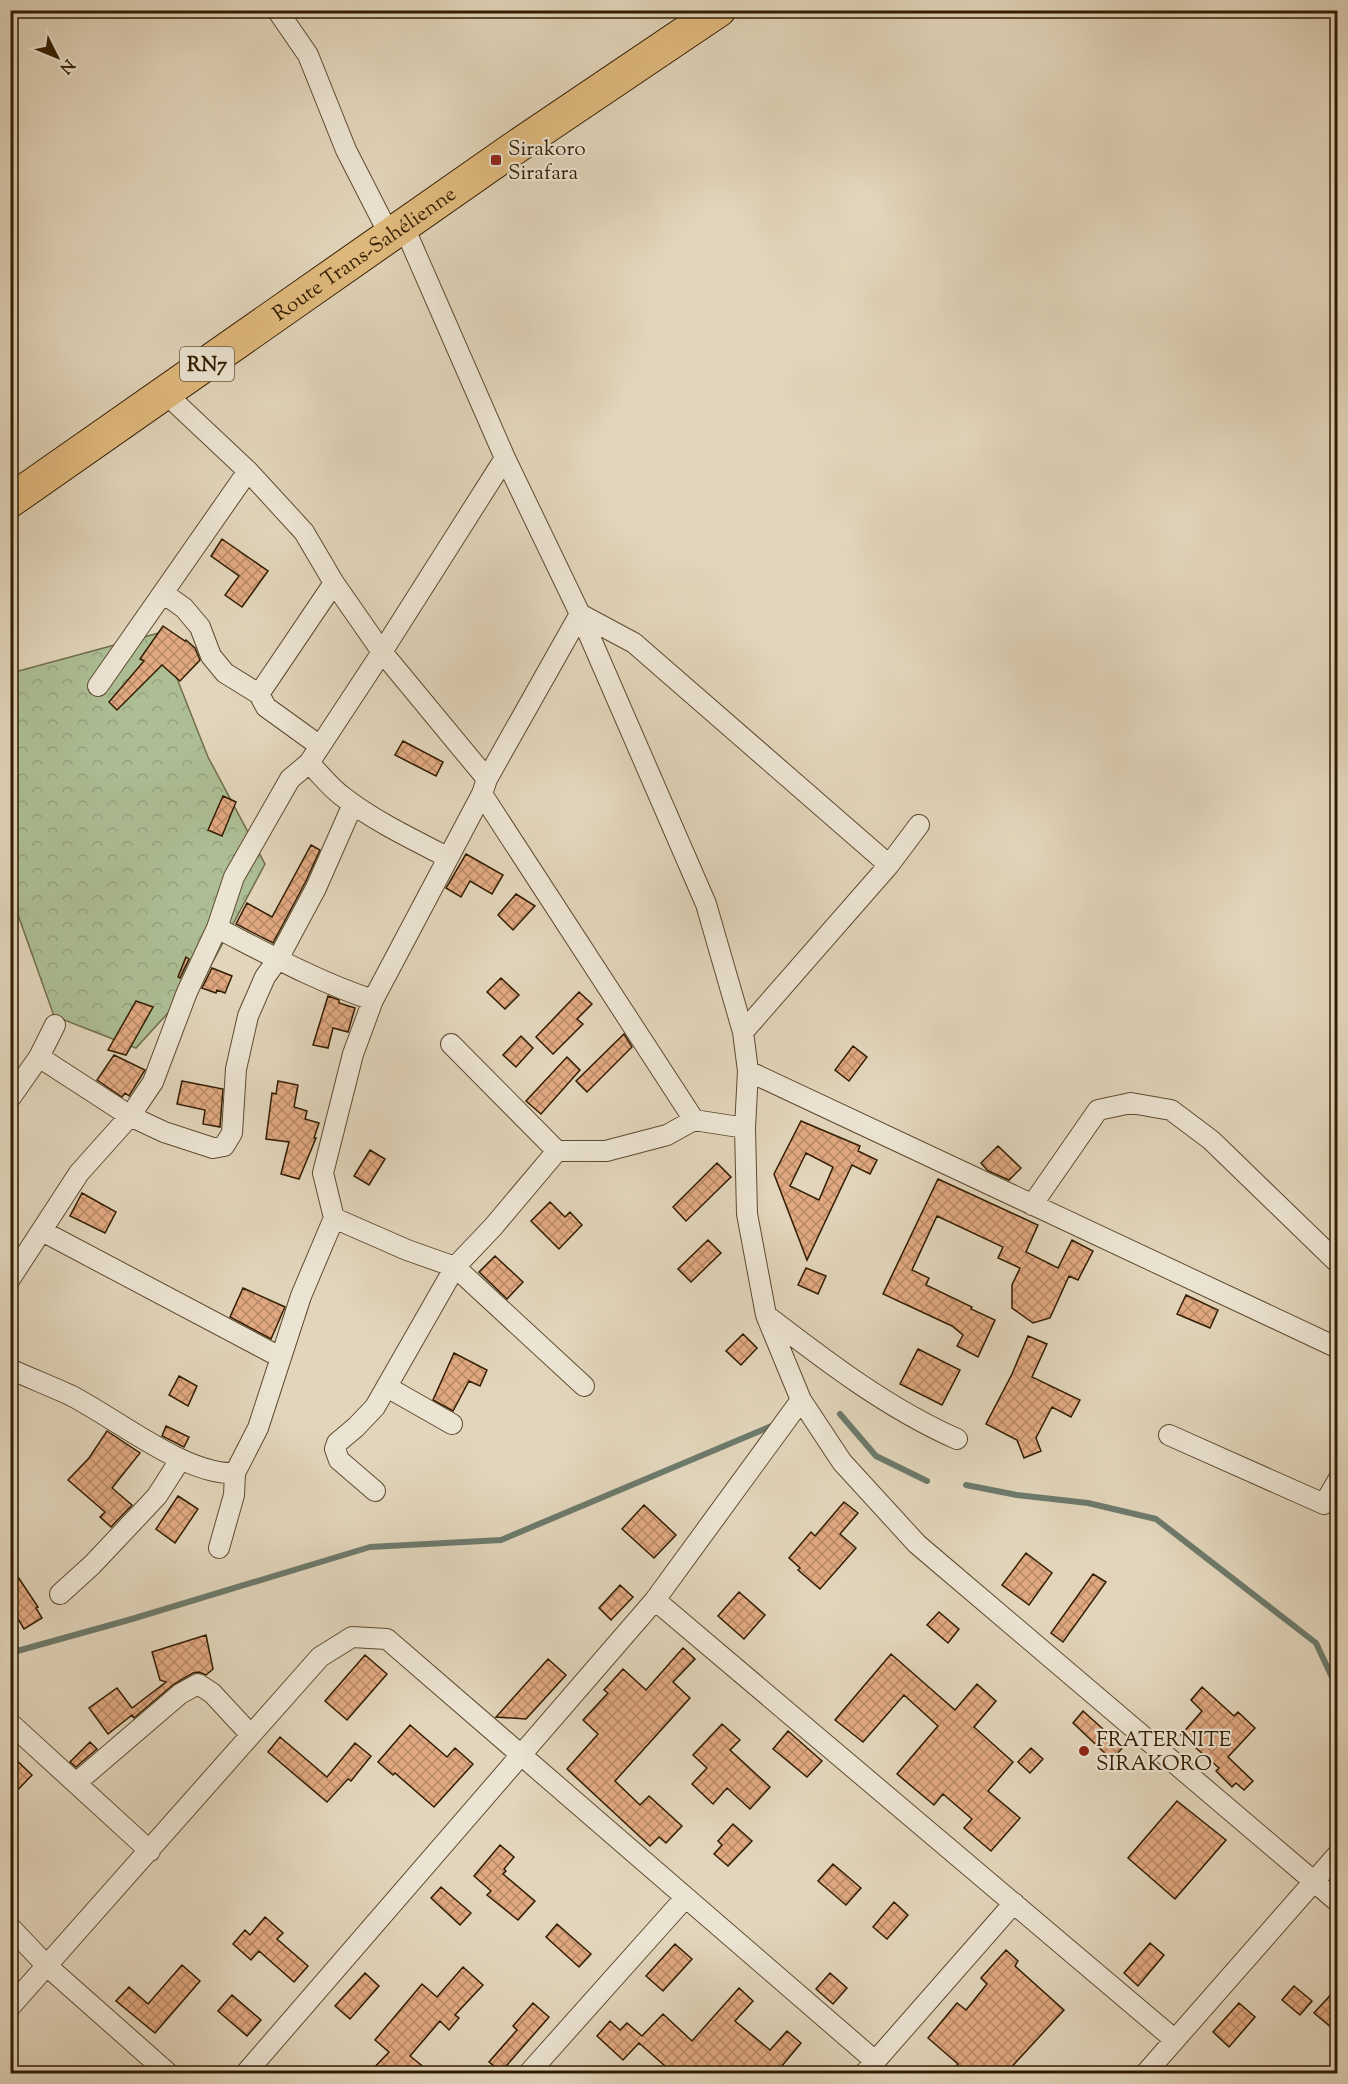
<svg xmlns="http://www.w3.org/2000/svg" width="1348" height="2084" font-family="'Sorts Mill Goudy',serif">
<defs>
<pattern id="forest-crowns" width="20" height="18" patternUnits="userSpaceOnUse" patternTransform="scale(1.5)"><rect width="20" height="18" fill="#adbe95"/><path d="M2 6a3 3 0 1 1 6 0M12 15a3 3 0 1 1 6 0" fill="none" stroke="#95a37f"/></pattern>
<pattern id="building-cross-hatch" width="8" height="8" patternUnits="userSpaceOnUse" patternTransform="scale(1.5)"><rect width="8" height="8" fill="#e1a982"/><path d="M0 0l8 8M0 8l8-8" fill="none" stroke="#b78968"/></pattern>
</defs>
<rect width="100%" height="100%" fill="#e2d5bb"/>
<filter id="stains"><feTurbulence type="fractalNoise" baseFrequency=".00333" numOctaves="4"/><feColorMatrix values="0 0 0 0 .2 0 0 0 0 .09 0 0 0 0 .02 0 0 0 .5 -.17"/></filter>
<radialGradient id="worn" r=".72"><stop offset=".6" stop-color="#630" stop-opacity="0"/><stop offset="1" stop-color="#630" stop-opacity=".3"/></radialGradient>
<path fill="url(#forest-crowns)" stroke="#706e4a" stroke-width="1.5" d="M159,633L208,757L265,864L210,967L136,1048L54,1016L11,895V673Z"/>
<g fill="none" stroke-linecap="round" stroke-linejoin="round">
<path stroke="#6d7a6b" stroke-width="6" d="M840,1414L876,1456L927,1481
M966,1485L1017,1495L1088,1503L1156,1519L1316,1643L1338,1690
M10,1653L132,1619L370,1547L501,1540L774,1425"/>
</g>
<path fill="url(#building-cross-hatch)" stroke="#321d00" stroke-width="1.5" fill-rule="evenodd" d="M222,539L268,571L242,607L225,595L239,576L211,556Z
M163,626L185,641L186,640L195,648L200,660L180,681L162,665L117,710L109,702L144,661L140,659Z
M403,741L443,762L436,776L395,755Z
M223,796L236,802L222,836L208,830Z
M311,845L320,850L305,883L273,943L236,924L247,903L272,917Z
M466,854L503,875L492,894L470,881L461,897L446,888Z
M516,894L535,906L513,930L498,915Z
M186,957L189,959L180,978L178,977Z
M212,968L232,976L225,993L217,990L216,993L202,988Z
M501,978L519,995L505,1009L487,992Z
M579,992L592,1004L577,1019L583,1024L553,1054L536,1037Z
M328,996L339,1000V1003L355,1008L348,1032L333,1028L328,1048L313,1045Z
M136,1001L153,1007L126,1055L108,1050Z
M624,1034L632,1047L587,1092L576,1081Z
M521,1036L533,1048L516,1067L503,1055Z
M853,1046L867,1057L849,1081L835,1070Z
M114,1055L145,1070L129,1096L125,1093L122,1097L97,1080Z
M567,1057L580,1070L541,1114L526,1101Z
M182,1081L223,1089L220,1127L203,1124L205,1110L177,1104Z
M278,1081L298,1085L294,1107L307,1111L305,1119L319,1123L314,1138H316L299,1179L281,1174L289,1142L266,1139L272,1093L276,1094Z
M801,1121L860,1146L858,1151L877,1160L870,1174L852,1165L807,1260L774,1174ZM806,1153L833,1167L819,1200L790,1186Z
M998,1146L1021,1168L1009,1180L988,1171L981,1163Z
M370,1150L385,1159L369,1185L354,1176Z
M717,1163L731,1177L686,1221L673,1207Z
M938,1179L1038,1225L1026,1252L1058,1268L1072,1240L1093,1251L1078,1280L1069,1276L1050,1318L1033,1323L1012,1308V1285L1020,1268L998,1258L1003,1247L937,1216L912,1270L929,1278L926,1285L972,1307L971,1309L995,1320L978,1357L957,1346L963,1335L952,1326L883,1294Z
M82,1193L116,1212L105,1233L70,1216Z
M550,1202L565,1217L570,1212L582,1225L559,1249L531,1221Z
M708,1240L721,1253L691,1282L678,1269Z
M495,1256L523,1282L507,1299L479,1272Z
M806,1268L826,1276L818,1294L798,1285Z
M243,1288L285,1307L271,1339L230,1317Z
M1186,1295L1218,1310L1210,1328L1177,1314Z
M743,1334L757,1348L741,1365L726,1351Z
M1028,1336L1047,1344L1032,1377L1080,1400L1071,1417L1052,1407L1036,1438L1041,1451L1024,1458L1017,1440L986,1424L1012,1374Z
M918,1349L960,1370L942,1405L900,1384Z
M454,1353L487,1370L480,1386L469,1381L453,1411L433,1400Z
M179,1376L197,1386L188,1406L169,1395Z
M166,1426L189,1437L184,1447L162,1436Z
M107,1431L140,1453L112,1488L132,1505L111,1527L100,1517L105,1512L68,1480L89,1458Z
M178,1496L198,1509L175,1543L156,1529Z
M844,1502L858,1513L840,1534L856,1548L820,1589L798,1570L800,1568L789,1558L811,1532L815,1536Z
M644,1505L676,1535L654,1558L622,1529Z
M1026,1553L1052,1573L1029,1605L1002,1585Z
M10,1565L38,1607L36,1608L42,1618L24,1629L10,1605Z
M1093,1574L1106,1582L1063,1642L1051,1633Z
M620,1585L633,1597L611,1620L599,1608Z
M739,1592L765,1615L744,1639L718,1616Z
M939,1612L959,1629L948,1643L927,1625Z
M206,1635L213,1669L206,1675L199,1672L193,1673L174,1684L134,1718L132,1715L108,1734L89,1708L117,1688L132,1708L166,1682L160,1680L152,1652Z
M683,1648L695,1659L673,1682L690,1698L615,1781L640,1805L649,1796L682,1826L666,1843L659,1837L650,1846L567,1769L598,1734L583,1720L608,1693L604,1690L623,1669L646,1690Z
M891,1654L955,1710L977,1684L996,1701L974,1727L1013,1762L988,1791L1020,1818L991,1851L964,1828L972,1819L943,1794L934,1805L897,1774L938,1726L904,1695L863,1742L835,1720Z
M365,1655L387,1674L347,1720L325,1701Z
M548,1659L566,1675L526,1719L496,1717Z
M1202,1687L1234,1716L1238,1712L1255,1728L1228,1757L1253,1781L1244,1790L1236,1783L1232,1787L1216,1771L1219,1768L1181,1735L1202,1711L1191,1700Z
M1083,1711L1123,1747L1112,1760L1073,1723Z
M722,1724L740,1740L730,1750L770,1787L750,1809L727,1788L713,1804L692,1784L707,1768L693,1755Z
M410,1725L447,1757L455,1748L473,1764L434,1807L395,1773L393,1775L378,1762Z
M788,1731L822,1761L807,1777L773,1749Z
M280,1737L327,1777L355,1743L371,1756L351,1781L348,1779L327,1802L268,1752Z
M90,1742L97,1749L76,1767L70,1762Z
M1031,1748L1043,1759L1030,1773L1018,1762Z
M10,1754L32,1775L10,1798Z
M1177,1801L1226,1840L1175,1899L1128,1858Z
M733,1824L752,1841L728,1866L714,1854L722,1845L718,1841Z
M500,1845L514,1857L504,1869L506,1871L503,1874L535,1901L518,1920L487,1895L491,1891L474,1876Z
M833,1864L861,1888L846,1905L818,1881Z
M441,1887L471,1913L460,1925L431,1898Z
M894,1902L908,1915L887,1939L873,1927Z
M265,1917L283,1933L277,1939L308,1966L294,1982L259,1951L251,1960L233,1944L245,1930L250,1935Z
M557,1924L591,1954L579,1967L546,1937Z
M1150,1943L1164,1955L1138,1986L1124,1973Z
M675,1944L692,1959L663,1991L646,1976Z
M1006,1950L1018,1961L1015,1966L1064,2010L1006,2073H949L958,2064L928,2038L957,2003L966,2010L987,1984L981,1978Z
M182,1965L200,1981L155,2033L116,2001L129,1987L148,2004Z
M463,1967L483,1985L455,2015L459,2018L449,2030L440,2021L410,2056L431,2073H369L389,2052L375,2040L422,1984L437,1997Z
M365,1973L379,1986L350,2019L335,2006Z
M830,1973L847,1988L833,2004L816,1989Z
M1294,1986L1312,2001L1300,2015L1282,2000Z
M1338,1987V2033L1314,2013Z
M739,1988L753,2001L735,2021L770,2050L787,2031L801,2043L776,2073H673L639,2043L623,2060L597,2036L610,2021L620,2030L627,2023L642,2036L663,2014L692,2041Z
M232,1995L261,2020L247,2036L218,2011Z
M533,2003L549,2017L501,2072L489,2062L517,2030L513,2026Z
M1239,2003L1255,2017L1229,2047L1213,2032Z"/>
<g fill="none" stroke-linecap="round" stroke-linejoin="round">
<g stroke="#5e4b2f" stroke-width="22">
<path id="minor" d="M277,10L308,55L346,150L390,236
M404,227L505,458L580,614L706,904L743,1032L748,1071L745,1128L747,1214L766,1315L801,1400L842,1462L917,1544L1338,1902
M165,393L248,471L304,532L334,583L382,652L487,779
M163,593L184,608L200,627L211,656L225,673L259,694
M98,686L248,471
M320,746L266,707L259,694L334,583
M309,763C320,774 330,787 342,796C374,821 412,839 447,857
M482,794L694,1120
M217,928C268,954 318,982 373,1000L482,794L487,779L580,614L634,643L889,865
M743,1032L889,865L919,825
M451,1044L557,1151
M39,1057L130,1116L164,1132L213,1148L224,1146L232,1133L236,1069L248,1016L265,977L278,959L316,888L353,804
M748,1071L1338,1348
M11,1097L39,1057L55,1025
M1032,1205L1098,1110L1131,1103L1171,1110L1211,1140L1338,1263
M334,1218L407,1250L455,1267L493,1227L557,1151H606L667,1135L694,1120L745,1128
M42,1231L280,1357
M10,1279L79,1173L130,1116L153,1082L187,992L217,928L234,877L290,779L309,763L382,652L505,458
M766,1315C826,1361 887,1408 957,1439
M10,1369C30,1378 50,1386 70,1395C114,1417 186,1476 235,1473L258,1428L301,1296L334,1218L323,1173L353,1054L373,1000
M387,1387L452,1424
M1169,1435L1324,1504L1338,1480
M375,1491L339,1460L335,1449L337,1443L356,1427L375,1407L455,1267L584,1386
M219,1548L234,1495L235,1473
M60,1594L92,1565L142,1512L157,1496L180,1460
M655,1600L1175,2040
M10,1723L150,1851
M76,1783L180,1694L198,1684L212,1693L250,1734
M10,1927L47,1966L169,2074
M10,2007L320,1657L352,1637L387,1639L875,2061
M245,2074L655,1600L801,1400
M528,2074L685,1898
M864,2074L1014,1903
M1145,2074L1338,1854"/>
</g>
<g stroke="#321d00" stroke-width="35">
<g id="trunk">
<path id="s1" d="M10,501L513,149L719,10"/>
</g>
</g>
<use href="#minor" stroke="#ece4d3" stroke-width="20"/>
<use href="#trunk" stroke="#e1ba7e" stroke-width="33"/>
</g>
<g fill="#8f2418" stroke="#ece4d3" stroke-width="2">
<rect x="490" y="154" width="12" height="12" rx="3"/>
<circle cx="1084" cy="1751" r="6"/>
</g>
<g text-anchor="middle" stroke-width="4.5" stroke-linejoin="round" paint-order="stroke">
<rect fill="#ece4d3" stroke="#6a593f" stroke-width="1.5" x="180" y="347" width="54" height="34" rx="4.5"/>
<g font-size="20" font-weight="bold" fill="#321d00">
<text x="207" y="371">RN7</text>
</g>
<g font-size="21" fill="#321d00" stroke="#ece4d3" text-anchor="start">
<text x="508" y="155">Sirakoro<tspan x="508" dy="24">Sirafara</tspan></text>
<text x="1096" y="1746">FRATERNITE<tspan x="1096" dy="24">SIRAKORO</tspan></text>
</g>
<g font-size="21" fill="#321d00" stroke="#ece4d3">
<text dy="7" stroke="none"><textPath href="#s1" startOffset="432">Route Trans-Sahélienne</textPath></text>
</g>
</g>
<rect width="1348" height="2084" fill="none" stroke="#e2d5bb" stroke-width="36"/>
<rect x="12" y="12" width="1324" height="2060" fill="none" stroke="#321d00" stroke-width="3"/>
<rect x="18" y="18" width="1312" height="2048" fill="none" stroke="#321d00" stroke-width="1.5"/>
<g transform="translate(57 57) rotate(133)" stroke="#ece4d3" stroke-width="4.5" paint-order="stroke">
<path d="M0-4.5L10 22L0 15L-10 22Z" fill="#321d00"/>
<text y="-9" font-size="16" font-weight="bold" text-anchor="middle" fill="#321d00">N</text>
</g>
<rect width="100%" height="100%" filter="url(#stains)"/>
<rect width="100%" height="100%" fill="url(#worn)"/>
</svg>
